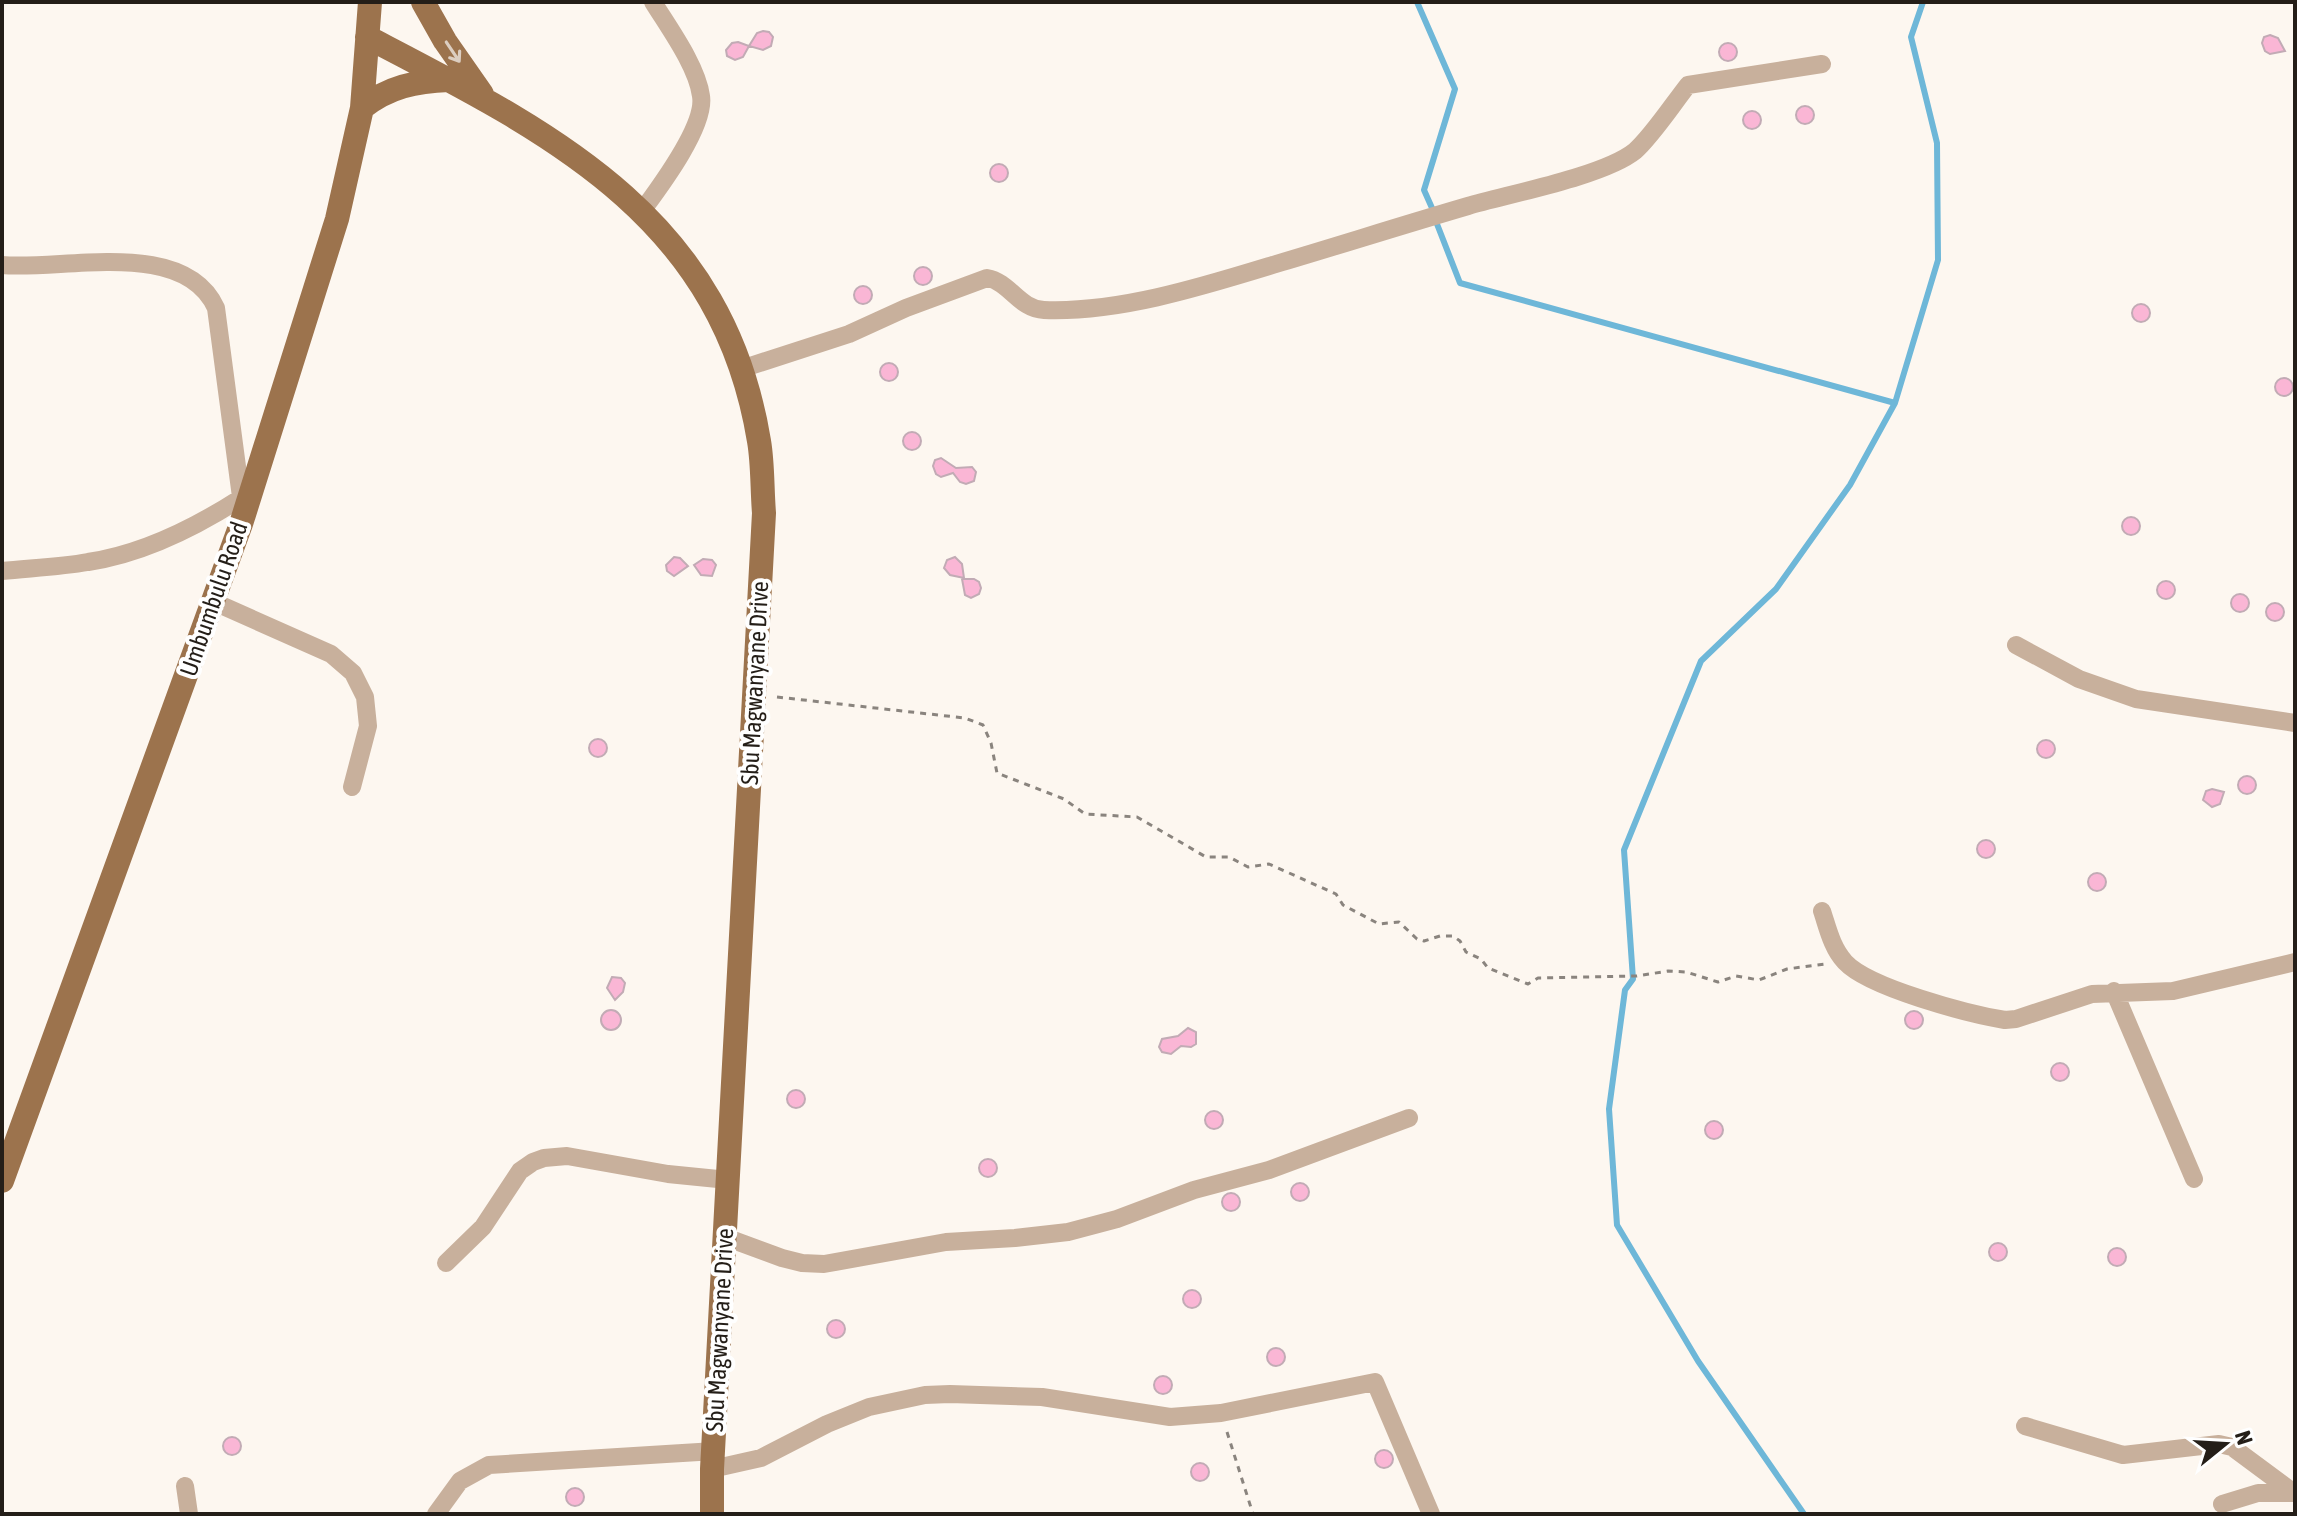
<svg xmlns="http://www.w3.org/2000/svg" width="2297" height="1516" font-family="'Asap Condensed',sans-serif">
<rect width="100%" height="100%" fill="#fdf7f0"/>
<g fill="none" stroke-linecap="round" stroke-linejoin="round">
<path stroke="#6eb7d8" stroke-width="6" d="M1417,2L1455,89L1424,190L1432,208
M1437,224L1460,283L1895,403
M1804,1514L1698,1361L1617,1225L1609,1109L1625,990L1633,979L1624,850L1701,661L1776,589L1850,485L1895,403L1938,260L1937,143L1911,37L1923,2"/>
</g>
<path fill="#fab6d5" stroke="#c2abb5" stroke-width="2" d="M763,31L769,32L773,37L771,46L763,50L749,46L757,33Z
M2270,35L2278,38L2285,51L2270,54L2265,51L2262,43L2264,37Z
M738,42L749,46L743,57L735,60L727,56L726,50L732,43Z
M1719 52a9 9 0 1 1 18 0a9 9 0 1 1-18 0Z
M1796 115a9 9 0 1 1 18 0a9 9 0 1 1-18 0Z
M1743 120a9 9 0 1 1 18 0a9 9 0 1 1-18 0Z
M990 173a9 9 0 1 1 18 0a9 9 0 1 1-18 0Z
M914 276a9 9 0 1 1 18 0a9 9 0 1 1-18 0Z
M854 295a9 9 0 1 1 18 0a9 9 0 1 1-18 0Z
M2132 313a9 9 0 1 1 18 0a9 9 0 1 1-18 0Z
M880 372a9 9 0 1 1 18 0a9 9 0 1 1-18 0Z
M2275 387a9 9 0 1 1 18 0a9 9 0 1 1-18 0Z
M903 441a9 9 0 1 1 18 0a9 9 0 1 1-18 0Z
M941,458L956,468L972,467L976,472L974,481L966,484L960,482L953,473L941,477L936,474L933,466L935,460Z
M2122 526a9 9 0 1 1 18 0a9 9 0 1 1-18 0Z
M674,557L680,558L688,566L674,576L667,571L666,565Z
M955,557L962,564L964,578L950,575L944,568L947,560Z
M703,559L712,560L716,565L712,576L701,575L694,565Z
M962,579H974L979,582L981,588L979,594L971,598L965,595Z
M2157 590a9 9 0 1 1 18 0a9 9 0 1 1-18 0Z
M2231 603a9 9 0 1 1 18 0a9 9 0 1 1-18 0Z
M2266 612a9 9 0 1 1 18 0a9 9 0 1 1-18 0Z
M589 748a9 9 0 1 1 18 0a9 9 0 1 1-18 0Z
M2037 749a9 9 0 1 1 18 0a9 9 0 1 1-18 0Z
M2238 785a9 9 0 1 1 18 0a9 9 0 1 1-18 0Z
M2212,789L2224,792L2220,804L2212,807L2203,800L2206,791Z
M1977 849a9 9 0 1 1 18 0a9 9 0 1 1-18 0Z
M2088 882a9 9 0 1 1 18 0a9 9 0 1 1-18 0Z
M612,977L621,978L625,983L623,992L615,1000L607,988Z
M601 1020a10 10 0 1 1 20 0a10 10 0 1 1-20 0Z
M1905 1020a9 9 0 1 1 18 0a9 9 0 1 1-18 0Z
M1188,1028L1196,1032V1044L1191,1047L1181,1046L1171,1054L1162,1052L1159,1047L1162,1039L1178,1036Z
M2051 1072a9 9 0 1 1 18 0a9 9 0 1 1-18 0Z
M787 1099a9 9 0 1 1 18 0a9 9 0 1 1-18 0Z
M1205 1120a9 9 0 1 1 18 0a9 9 0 1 1-18 0Z
M1705 1130a9 9 0 1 1 18 0a9 9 0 1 1-18 0Z
M979 1168a9 9 0 1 1 18 0a9 9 0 1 1-18 0Z
M1291 1192a9 9 0 1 1 18 0a9 9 0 1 1-18 0Z
M1222 1202a9 9 0 1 1 18 0a9 9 0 1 1-18 0Z
M1989 1252a9 9 0 1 1 18 0a9 9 0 1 1-18 0Z
M2108 1257a9 9 0 1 1 18 0a9 9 0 1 1-18 0Z
M1183 1299a9 9 0 1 1 18 0a9 9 0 1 1-18 0Z
M827 1329a9 9 0 1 1 18 0a9 9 0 1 1-18 0Z
M1267 1357a9 9 0 1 1 18 0a9 9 0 1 1-18 0Z
M1154 1385a9 9 0 1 1 18 0a9 9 0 1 1-18 0Z
M223 1446a9 9 0 1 1 18 0a9 9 0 1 1-18 0Z
M1375 1459a9 9 0 1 1 18 0a9 9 0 1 1-18 0Z
M1191 1472a9 9 0 1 1 18 0a9 9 0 1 1-18 0Z
M566 1497a9 9 0 1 1 18 0a9 9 0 1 1-18 0Z"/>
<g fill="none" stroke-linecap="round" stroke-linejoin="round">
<path stroke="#8a847e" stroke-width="3" stroke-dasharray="6 6" stroke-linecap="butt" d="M777,697L965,718L983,725L991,743L997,773L1064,799L1085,814L1137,817L1206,857H1229L1248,867L1269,864L1336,894L1343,905L1379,924L1399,922L1417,939L1424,941L1440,936H1453L1460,941L1466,952L1481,959L1488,968L1528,984L1538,978L1637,976L1668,971L1686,972L1718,982L1736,976L1759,980L1787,969L1825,964
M1227,1432L1253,1514"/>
<path stroke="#c8b09c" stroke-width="18" d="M642,211C659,188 706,126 701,96C697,66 669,28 653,2
M2,265C62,271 184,237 216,308L243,512
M741,369L849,334L906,308L987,278C1010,282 1019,309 1044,310C1119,313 1204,286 1276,264C1340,245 1403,225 1468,206C1509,194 1604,176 1635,151C1652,136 1673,104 1688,85L1822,64
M2,571C31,568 60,567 88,562C142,554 196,527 241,498
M214,602L331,654L353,673L365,697L368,726L352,787
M2016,645L2079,679L2136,699L2295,723
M1822,911C1828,929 1832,948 1845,962C1869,988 1969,1014 2005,1020L2016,1019L2092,994L2173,991L2295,962
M2114,991L2194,1179
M725,1237L782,1258L802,1263L824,1264L946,1242L1015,1238L1068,1232L1117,1219L1194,1190L1269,1170L1409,1118
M446,1263L483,1227L520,1171L533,1162L544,1158L567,1156L668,1174L728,1180
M2025,1426L2123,1455L2219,1444L2232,1447L2294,1493
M712,1469L761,1458L827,1424L869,1407L925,1395L950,1394L1042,1397L1170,1417L1221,1413L1375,1382L1431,1514
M185,1486L189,1514
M2222,1504L2258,1493H2295
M436,1514L460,1481L489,1465L715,1451"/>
<path stroke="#9c734d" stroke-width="24" d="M423,2L445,41L482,94
M367,37C549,132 722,215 759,441C763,464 762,489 764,513L712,1469V1514
M362,108C388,87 416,81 449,80
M2,1181L241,524L337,219L362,108L370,2"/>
</g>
<defs><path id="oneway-shaft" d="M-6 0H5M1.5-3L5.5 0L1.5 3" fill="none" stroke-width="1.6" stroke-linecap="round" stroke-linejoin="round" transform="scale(2)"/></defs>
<use stroke="#dccec1" href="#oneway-shaft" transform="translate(453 52) rotate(56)"/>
<g text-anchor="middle" stroke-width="8" stroke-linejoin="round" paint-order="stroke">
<g font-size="24" fill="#241e18" stroke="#fff">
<text transform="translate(214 599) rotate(-71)" y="8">Umbumbulu Road</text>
<text transform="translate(755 683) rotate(-87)" y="8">Sbu Magwanyane Drive</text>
<text transform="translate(720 1330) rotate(-87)" y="8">Sbu Magwanyane Drive</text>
</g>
</g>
<rect width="2297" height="1516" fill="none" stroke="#241e18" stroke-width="8"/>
<g transform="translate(2225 1444) rotate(72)" stroke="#ffffff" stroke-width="6" paint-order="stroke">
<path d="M0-6L14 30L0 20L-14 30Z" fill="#241e18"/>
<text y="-12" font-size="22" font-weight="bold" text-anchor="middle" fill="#241e18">N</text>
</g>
</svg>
